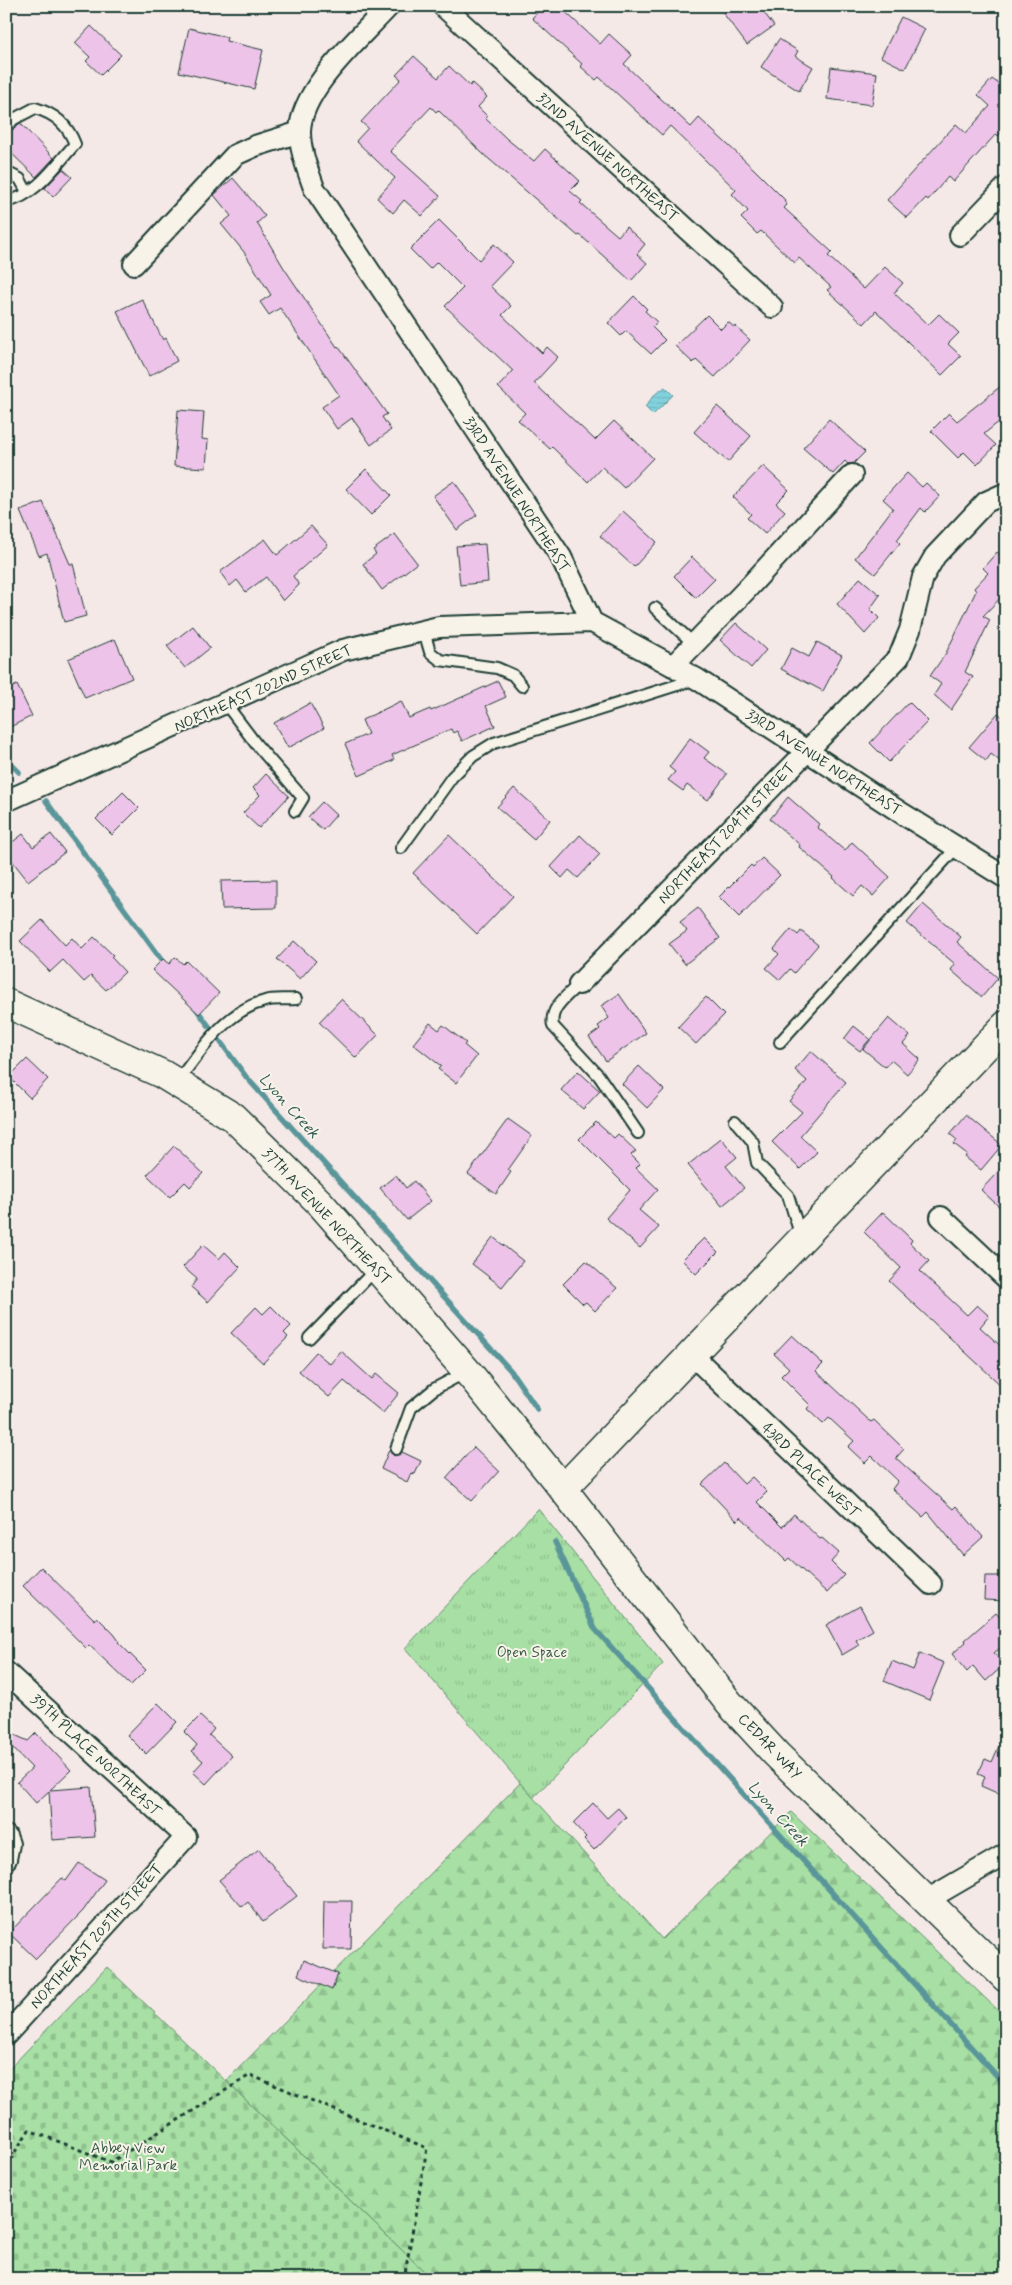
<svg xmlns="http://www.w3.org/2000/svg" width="1012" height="2285" font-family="Mynerve,sans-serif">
<defs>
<pattern id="grass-tufts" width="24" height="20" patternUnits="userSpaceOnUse" patternTransform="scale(1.25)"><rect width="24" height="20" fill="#a7dfa4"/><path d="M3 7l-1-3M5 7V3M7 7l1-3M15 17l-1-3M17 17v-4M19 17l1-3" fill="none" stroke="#8fc08e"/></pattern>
<pattern id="forest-firs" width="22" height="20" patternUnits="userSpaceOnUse" patternTransform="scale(1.25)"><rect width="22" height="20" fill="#a7dfa4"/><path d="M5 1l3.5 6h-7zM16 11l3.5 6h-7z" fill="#8fc08e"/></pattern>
<pattern id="cemetery-stones" width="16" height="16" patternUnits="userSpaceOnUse" patternTransform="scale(1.25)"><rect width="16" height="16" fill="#a7dfa4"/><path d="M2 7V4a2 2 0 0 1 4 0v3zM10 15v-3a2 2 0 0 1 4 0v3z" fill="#8fc08e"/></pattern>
<pattern id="water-rules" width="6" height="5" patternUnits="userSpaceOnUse" patternTransform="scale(1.25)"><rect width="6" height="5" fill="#82d2dd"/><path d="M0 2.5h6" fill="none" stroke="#70b5be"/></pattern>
</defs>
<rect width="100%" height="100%" fill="#f5e9e8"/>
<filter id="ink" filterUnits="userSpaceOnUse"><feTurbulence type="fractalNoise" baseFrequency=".02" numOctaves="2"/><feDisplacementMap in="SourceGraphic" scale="10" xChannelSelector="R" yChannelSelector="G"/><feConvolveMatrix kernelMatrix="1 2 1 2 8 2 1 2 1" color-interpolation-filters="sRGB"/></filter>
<g filter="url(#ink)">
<path fill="url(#grass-tufts)" stroke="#638e6c" d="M538,1509L663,1664L533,1798L405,1648Z"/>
<path fill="url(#forest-firs)" stroke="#638e6c" d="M520,1783L662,1939L791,1812L1006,2018V2279H432L226,2081Z"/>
<path fill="url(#cemetery-stones)" stroke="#638e6c" d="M107,1967L432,2279H6V2072Z"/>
<path fill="url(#water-rules)" stroke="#5a9699" d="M665,387L673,395L653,415L645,407L654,395Z"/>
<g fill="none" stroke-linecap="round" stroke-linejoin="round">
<path stroke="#5a9699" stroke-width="5.5" d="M6,759L19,772
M46,801L165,965
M195,1007L247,1078L511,1371L537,1409
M555,1542L595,1629L1006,2086"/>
</g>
<path fill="#eec3e9" stroke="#1f3d34" d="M543,6H559L600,44L609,34L632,55L624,64L691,127L699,118L755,170L785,200L784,201L787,205L784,208L832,252L828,256L864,289L885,267L903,283L894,293L928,325L939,314L959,333L948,344L961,356L942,375L876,311L864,324L827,290L831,287L799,258L795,263L761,231L757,234L741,218L748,211L732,194L736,190L670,126L662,135L599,77L596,80L580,66L582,64L532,18Z
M732,6H759L774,26L747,45L723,13Z
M901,17L925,29L905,69L881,57Z
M91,26L121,55L101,75L86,61L90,57L75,43Z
M189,28L227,37L226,41L263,50L254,89L179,72Z
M779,39L798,51L795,56L813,67L799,91L761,67Z
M414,56L438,78L449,66L470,86L472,83L487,97L478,107L487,116L485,118L507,139L534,161L545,149L580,181L570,191L582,201L580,203L618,236L626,227L645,244L637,254L647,263L631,281L580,235L578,236L482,153L438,110L436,112L431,107L390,151L440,196L422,216L404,200L393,213L377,198L395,178L356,141L368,128L361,122L401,79L396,75Z
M831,67L877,73L872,105L827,99Z
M992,79L1006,89V127L998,136L996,134L953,182L948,177L928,200L926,198L907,218L887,200L956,124L966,133L990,106L978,95Z
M20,123L54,158L36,177L6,148V134Z
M63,169L72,177L53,197L45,188Z
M233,178L265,216L257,223L284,268L337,347L338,346L387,414L382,417L391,430L371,445L352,418L337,429L322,407L339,395L280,308L269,315L260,302L271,295L244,252L221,224L231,216L214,195Z
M439,220L479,260L494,244L513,262L490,286L511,306L502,315L542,353L547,347L558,357L534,383L595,440L614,421L653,458L624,488L602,467L588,482L552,447L550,449L518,420L525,413L498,387L513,371L445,306L463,288L437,262L430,269L410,249Z
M634,296L647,309L645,311L657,322L652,327L665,340L651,354L626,331L621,336L608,323Z
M142,299L163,340L166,338L177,361L149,376L117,311Z
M707,315L721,329L728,322L734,327L735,326L750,340L715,377L696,360L693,363L675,346Z
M1006,382V416L984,434L996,445L977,465L964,452L958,458L931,431L949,413L957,421Z
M717,406L751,436L728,462L694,432Z
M178,410L204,412L202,439L208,440L206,468L174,466Z
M829,419L865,452L854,463L848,464L845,461L833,474L803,448Z
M763,466L789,490L776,503L785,511L765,534L747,518L751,514L733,497Z
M366,469L391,495L371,515L346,489Z
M907,473L922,487L926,483L940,496L925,512L921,508L897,540L900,543L875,574L855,558L893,508L883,499Z
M454,481L477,515L457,530L433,496Z
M43,502L70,564H73L86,616L64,622L47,553L39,556L20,511Z
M623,511L657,542L634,567L600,536Z
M311,526L328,545L293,576L299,585L283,601L266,577L246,592L237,580L230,586L220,572L265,539L277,555Z
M395,534L417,563L382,590L363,564L376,554L373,550Z
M485,544L488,582L460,585L456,546Z
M997,552L1006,560V592L983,616L990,620L965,672L973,677L951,710L934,695L941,684L930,676L946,653L976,591L974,588L988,573L983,568Z
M692,557L715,579L696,598L674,576Z
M860,578L880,595L870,609L879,618L865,634L837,604Z
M736,623L766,650L751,668L720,640Z
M193,626L210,648L185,668L167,646Z
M115,639L132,678L85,698L68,659Z
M817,642L842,655L823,691L781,669L792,648L809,657Z
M498,681L506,697L486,706L495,726L462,741L457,731L453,733L451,729L392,755L394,760L359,776L345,744L368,734L362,720L401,701L409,718L430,709L431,711Z
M17,685L32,716L6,729V690Z
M909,702L928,721L889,762L870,743Z
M310,703L324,728L288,748L274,723Z
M998,713L1006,720V766L991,754L986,761L969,747Z
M690,738L709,752L704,758L727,774L708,800L687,785L683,791L668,780L675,772L669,767Z
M266,774L289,796L259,828L243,813L260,795L253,788Z
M514,788L550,820L534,839L497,807Z
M123,792L139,808L112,835L96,819Z
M788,797L819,824L817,827L845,851L852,842L890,877L873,896L862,886L853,896L833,878L834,877L799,847L800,845L770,819Z
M322,802L336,815L323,830L308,817Z
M23,834L33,847L51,834L65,852L28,881L6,853V847Z
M449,835L513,896L477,934L413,873Z
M580,835L600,854L578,878L569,870L562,878L551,867Z
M762,858L780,875L739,917L719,897L751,865L753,867Z
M276,880V908L222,909L221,881Z
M923,904L961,937L957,942L998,978L982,997L951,970L955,964L907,923Z
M698,908L720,938L685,964L669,944L687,931L680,922Z
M42,920L65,945L72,938L82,949L94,937L113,955L111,957L125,972L106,990L91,976L84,982L63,960L50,972L20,941Z
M791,929L798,935L801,931L818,945L794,973L790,969L780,980L766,968L779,954L774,949Z
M294,941L316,961L300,979L277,959Z
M175,957L183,964L186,961L219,993L199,1014L152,970L163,959L169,964Z
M619,994L646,1033L606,1061L589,1037L600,1029L598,1026L609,1018L601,1006Z
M706,997L724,1015L696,1044L678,1027Z
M341,999L378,1035L356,1058L319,1022Z
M889,1018L910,1036L903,1044L920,1059L907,1074L891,1060L885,1067L863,1049Z
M430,1023L439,1030L443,1025L466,1043L464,1045L477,1056L456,1083L438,1069L441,1066L413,1044Z
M854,1026L870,1039L860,1051L844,1039Z
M811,1051L846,1082L800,1136L817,1152L800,1169L772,1142L802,1112L789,1101L807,1081L795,1070Z
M27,1059L48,1079L30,1098L9,1077Z
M639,1066L664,1090L647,1108L622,1084Z
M578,1071L600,1091L583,1109L561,1090Z
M966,1115L1002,1145L981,1170L965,1157L967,1154L954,1144L957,1140L950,1134Z
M508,1119L532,1136L508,1170L511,1172L496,1194L468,1174Z
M596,1122L614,1138L618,1134L636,1151L631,1155L640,1164L636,1168L658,1189L639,1210L659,1227L640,1248L606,1218L630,1190L579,1139Z
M721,1138L737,1157L726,1166L744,1188L722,1206L688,1165Z
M174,1146L203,1173L190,1187L185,1182L170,1197L147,1175Z
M1006,1163V1213L981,1190Z
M396,1175L406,1188L414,1181L431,1201L407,1220L380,1188Z
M883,1212L912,1240L910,1243L929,1261L920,1271L967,1315L977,1305L989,1316L980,1327L1006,1351V1390L889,1281L901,1268L864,1232Z
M493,1237L523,1261L502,1287L472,1264Z
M704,1238L718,1252L696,1274L682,1260Z
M203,1245L219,1259L225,1252L240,1267L208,1302L191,1287L197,1279L183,1267Z
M586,1261L617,1288L595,1311L586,1302L583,1304L563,1284Z
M271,1306L291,1326L284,1333L288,1337L263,1363L231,1333L256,1307L263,1314Z
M792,1335L823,1364L816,1371L871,1422L874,1420L904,1449L896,1458L953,1509L956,1506L983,1537L963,1555L928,1512L923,1517L892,1489L898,1481L872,1456L865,1463L848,1447L854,1441L829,1418L823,1424L807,1409L810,1405L781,1376L789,1368L774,1354Z
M341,1351L372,1379L376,1374L399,1393L383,1413L344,1381L329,1397L299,1371L316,1352L330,1364Z
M474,1447L499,1471L472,1501L446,1478Z
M389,1450L394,1456L402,1452L421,1461L415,1474L411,1473L407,1482L381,1469Z
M724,1463L744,1484L752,1477L767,1492L757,1502L782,1527L794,1514L820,1539L822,1538L839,1553L831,1562L844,1575L827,1593L789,1558L786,1561L741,1517L737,1521L702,1484Z
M41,1567L95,1620L97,1617L114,1634L119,1641L118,1642L146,1670L131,1685L89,1645L86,1648L23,1586Z
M985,1576H1006V1601L984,1600Z
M860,1606L873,1630L856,1640L859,1645L842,1655L826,1625Z
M996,1613L1006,1624V1643L994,1653L1005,1664L986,1681L973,1666L967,1672L952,1654L966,1642L965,1640Z
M920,1653L944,1663L929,1700L884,1681L892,1661L913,1670Z
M158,1703L177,1722L146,1754L127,1735Z
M200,1716L214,1729L209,1735L232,1756L206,1784L193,1772L203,1761L192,1751L197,1745L184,1732Z
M1006,1730V1797L981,1786L985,1777L978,1774L985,1759L992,1762Z
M6,1731L28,1741L36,1733L71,1770L50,1790L91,1787L95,1837L52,1840L49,1791L36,1803L17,1782L32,1768L6,1741Z
M593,1803L607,1818L618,1808L626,1817L594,1850L584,1839L586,1837L573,1823Z
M259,1849L297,1896L263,1922L248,1902L242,1907L219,1880Z
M79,1863L105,1880L83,1911L36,1959L9,1933L62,1878L66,1881Z
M324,1901H352L351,1949H323Z
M304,1960L338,1974L332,1990L298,1975Z"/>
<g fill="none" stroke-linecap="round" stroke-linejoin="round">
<g stroke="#1f3d34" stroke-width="14">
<path id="lane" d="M6,127L14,119L35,108C55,114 67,124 75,144C56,165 36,196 6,202
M6,172L20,179L27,192
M655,608L694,644
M424,631L430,652L440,660L497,668L513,675L522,686
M225,703L256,744L303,798L295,811
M401,848L452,777L473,756L494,743L696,679
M579,984C567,996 549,1008 553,1026L599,1076L638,1133
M780,1042L956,848
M177,1082C201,1051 225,1011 265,1001C274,998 286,1000 296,999
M735,1121L753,1142L757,1163L788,1195L801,1237
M309,1338L376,1269
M396,1449L411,1408L434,1389L466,1372"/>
</g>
<g stroke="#1f3d34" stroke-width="24">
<path id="street" d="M389,6C361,37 300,89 300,132C300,151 308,171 314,188L561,557L592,622L697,679L903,814L1006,878
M443,6L772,307
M960,235L1006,187
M134,264L235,155L255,146L300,132
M673,666L747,589L852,475
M6,801L343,650L439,627L592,622
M579,984L899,657L910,630L923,577L935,556L986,502L1006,493
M941,1217L1006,1278
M692,1355L931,1584
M6,1672L186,1837L6,2035
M6,1836L9,1844L6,1859
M927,1900L1006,1854"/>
</g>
<g stroke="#1f3d34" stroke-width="31">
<path id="secondary" d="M6,1003L162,1074L233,1117L320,1203L472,1377L563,1489L729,1703L776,1754L1006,1978
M563,1489L1006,1025"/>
</g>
<path stroke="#1f3d34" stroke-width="3" stroke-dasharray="4 4" stroke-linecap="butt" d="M6,2166L29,2130L111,2162L250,2075L427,2148L404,2279"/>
<use href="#lane" stroke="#f7f3e8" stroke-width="10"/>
<use href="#street" stroke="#f7f3e8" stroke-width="20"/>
<use href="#secondary" stroke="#f7f3e8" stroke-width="28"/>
</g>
</g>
<g text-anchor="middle" stroke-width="4" stroke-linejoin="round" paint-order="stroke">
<g font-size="15" fill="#1f3d34" stroke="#f7f3e8">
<text transform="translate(608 157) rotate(42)" y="5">32ND AVENUE NORTHEAST</text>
<text transform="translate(517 494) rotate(57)" y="5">33RD AVENUE NORTHEAST</text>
<text transform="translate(263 688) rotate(-24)" y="5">NORTHEAST 202ND STREET</text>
<text transform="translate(824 762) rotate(33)" y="5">33RD AVENUE NORTHEAST</text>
<text transform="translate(726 833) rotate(-46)" y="5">NORTHEAST 204TH STREET</text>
<text transform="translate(327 1216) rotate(47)" y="5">37TH AVENUE NORTHEAST</text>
<text transform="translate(811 1470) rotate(44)" y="5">43RD PLACE WEST</text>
<text transform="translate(770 1746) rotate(46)" y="5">CEDAR WAY</text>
<text transform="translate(96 1755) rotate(43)" y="5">39TH PLACE NORTHEAST</text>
<text transform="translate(96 1936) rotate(-48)" y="5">NORTHEAST 205TH STREET</text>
</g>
<g font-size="15" fill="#3a5d4a" stroke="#f7f3e8">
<text x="532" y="1657">Open Space</text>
<text x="128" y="2153">Abbey View<tspan x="128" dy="17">Memorial Park</tspan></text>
</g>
<g font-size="16" font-style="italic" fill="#335b56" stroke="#f7f3e8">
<text transform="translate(290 1105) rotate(48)" y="6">Lyon Creek</text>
<text transform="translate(779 1813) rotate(48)" y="6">Lyon Creek</text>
</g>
</g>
<rect width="1012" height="2285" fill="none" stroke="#f7f3e8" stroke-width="25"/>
<rect x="12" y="12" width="987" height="2260" fill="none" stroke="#1f3d34" stroke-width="2" filter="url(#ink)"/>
</svg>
